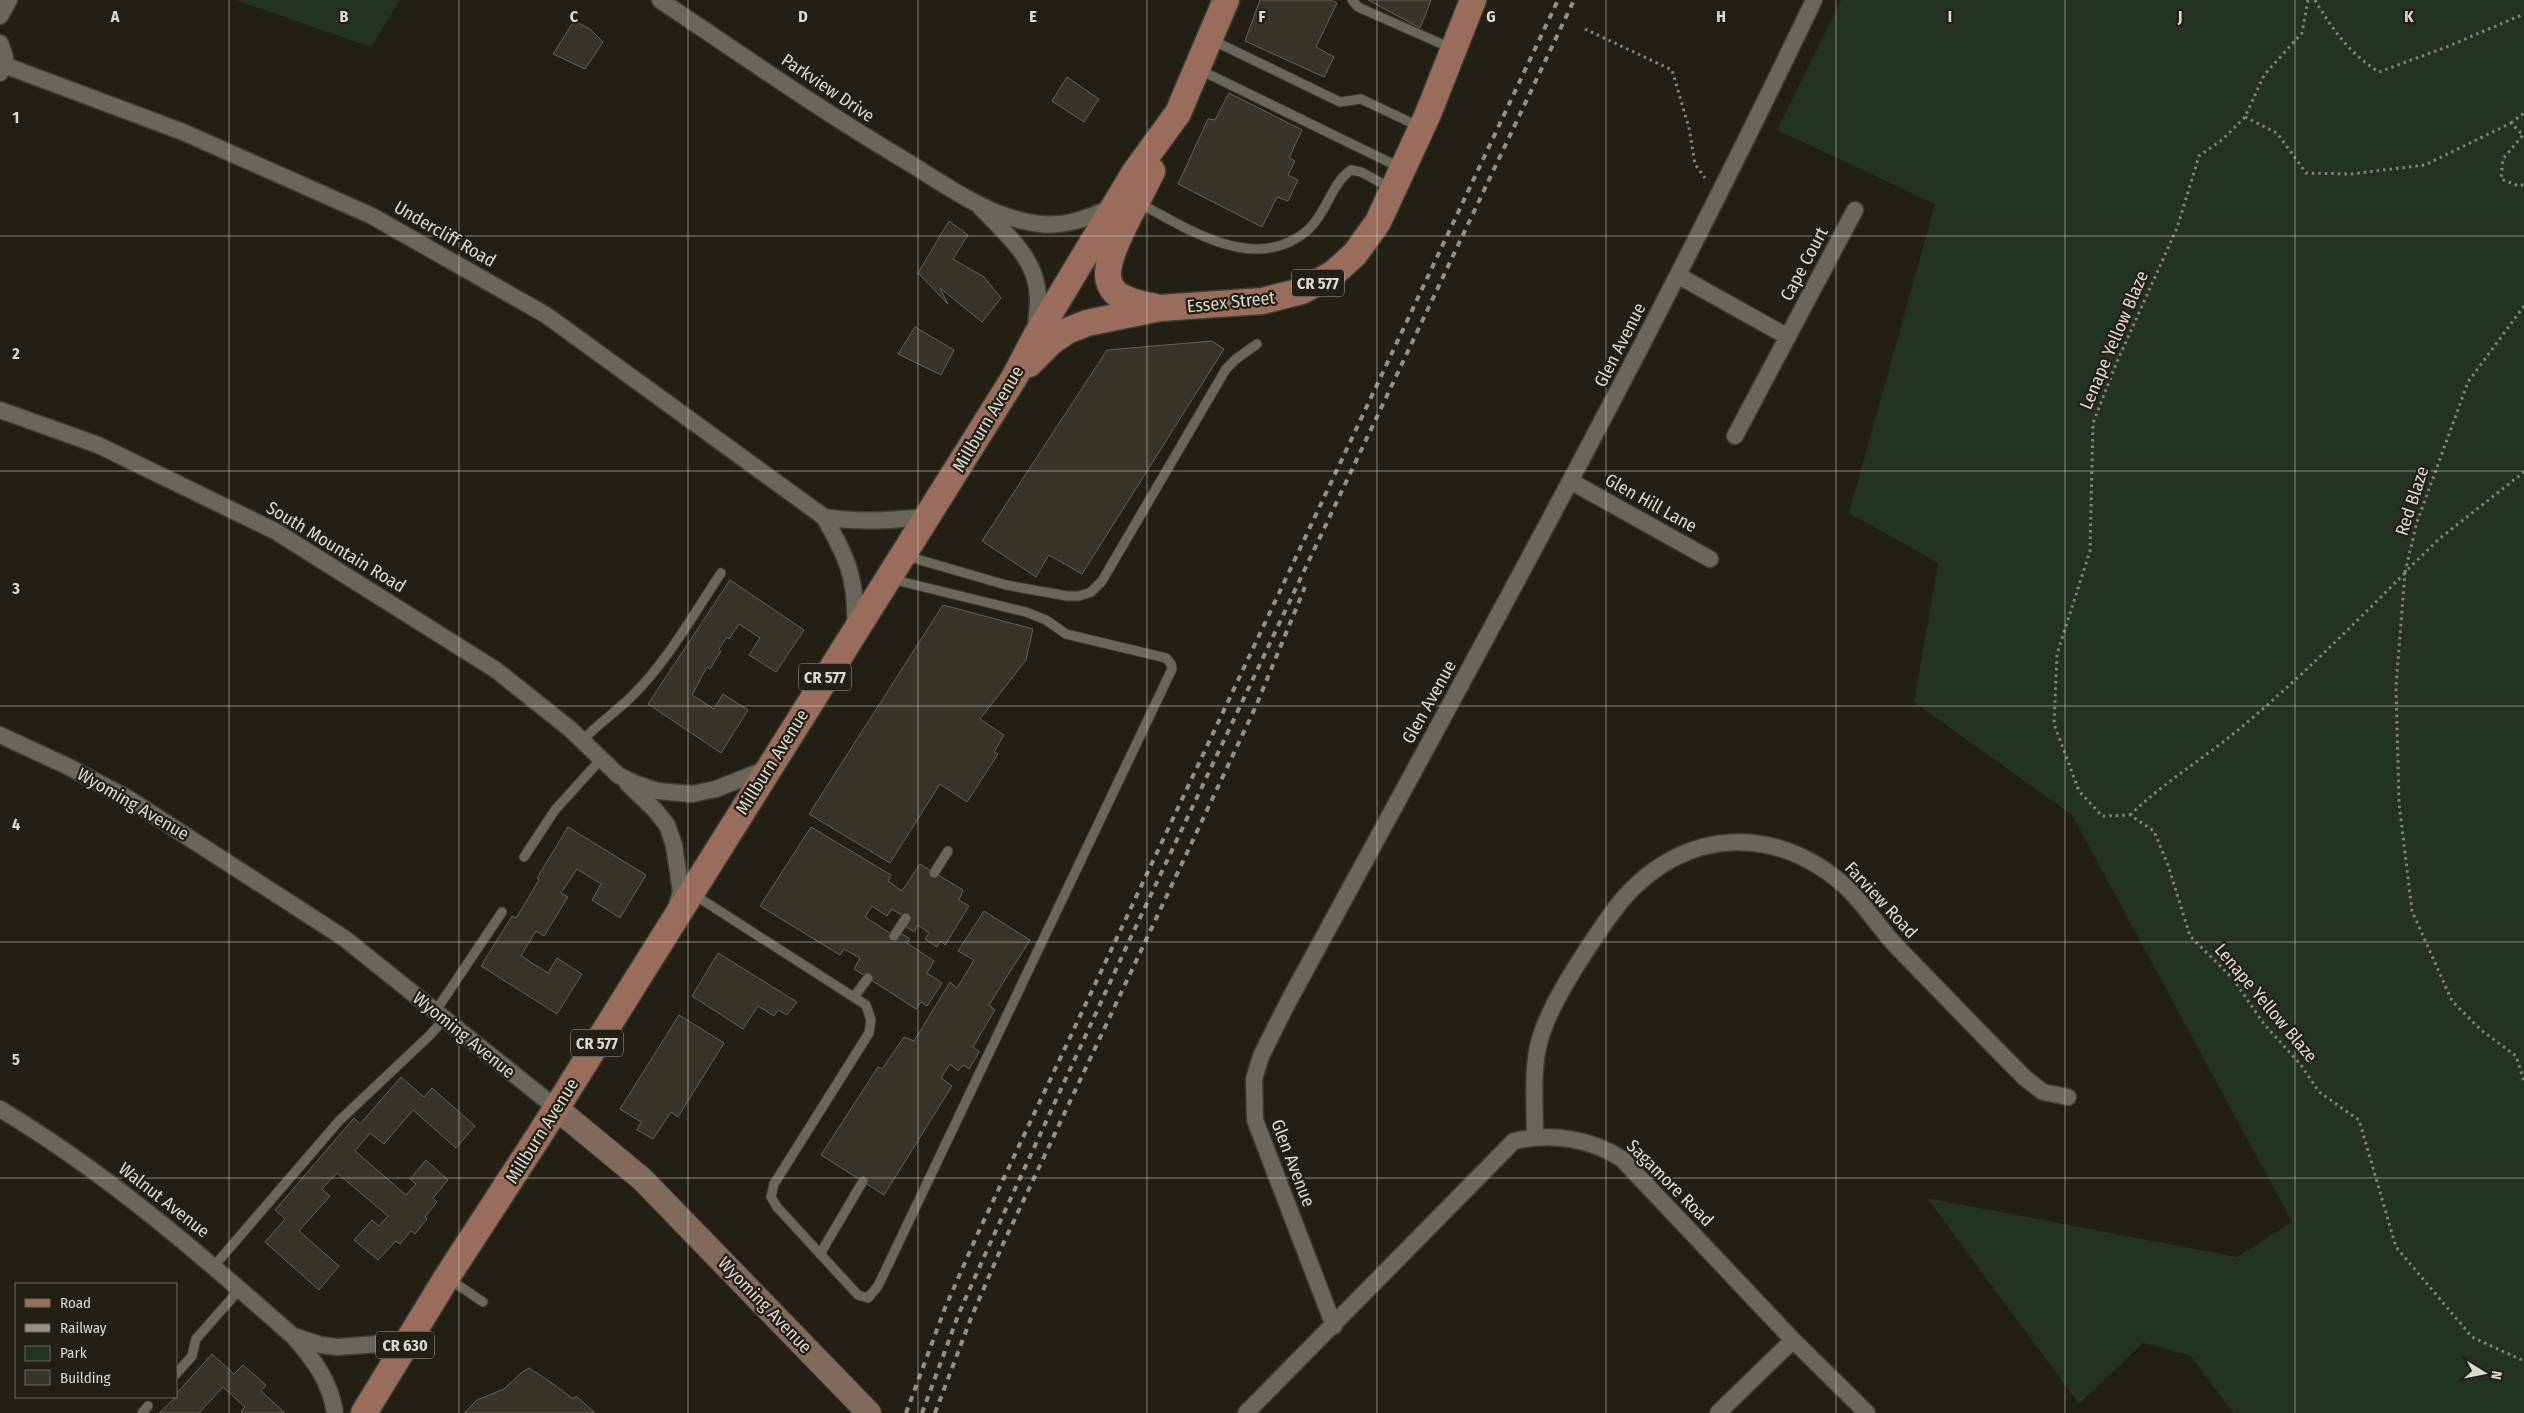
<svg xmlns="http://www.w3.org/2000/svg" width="2524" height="1413" font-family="'Fira Sans Condensed',sans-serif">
<rect width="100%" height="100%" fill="#231f15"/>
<path fill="#223223" d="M235,0H400L371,47Z
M1841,0H2524V1413H2233L2191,1356L2143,1343L2079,1404L1927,1198L2237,1257L2292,1222L2072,815L1914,702L1938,563L1849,513L1935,204L1777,130Z"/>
<path fill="#373428" stroke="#656155" d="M1260,0H1331L1337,3L1316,47L1334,57L1324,77L1245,41Z
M1368,0H1431L1420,28Z
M574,21L590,29L603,42L585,69L553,54Z
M1067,77L1099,99L1084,122L1052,101Z
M1229,93L1302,130L1289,158L1295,161L1288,175L1298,180L1288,201L1277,197L1262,227L1178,184L1208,119L1215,120Z
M949,221L968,235L953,259L984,277L1001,298L982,322L940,288L948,304L918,273Z
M915,327L954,350L941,375L898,354Z
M1212,341L1224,349L1082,574L1049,555L1036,577L982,541L1107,350Z
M730,580L804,630L776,672L749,655L760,638L739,624L729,639L727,637L719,649L721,651L710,669L707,667L692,695L714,709L723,694L748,710L721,753L648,704Z
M943,605L1033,629L1026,660L980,719L1004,735L994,752L998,754L967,802L940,784L890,863L809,814Z
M568,827L646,875L620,918L592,900L601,884L577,869L561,893L568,897L544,936L536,931L521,956L548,973L557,958L582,974L557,1014L481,966L512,916L516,918L539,880L537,878Z
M811,827L891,875L888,881L902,891L920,864L963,890L959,900L969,906L945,945L941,941L937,947L925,939L929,933L918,925L914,932L902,924L906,918L892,909L887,916L872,906L865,917L896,937L899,932L910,939L907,943L934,961L927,973L942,983L927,1006L921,1002L916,1009L854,969L860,958L844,949L840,955L760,906Z
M984,911L1030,940L989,1005L995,1010L973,1047L979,1052L969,1069L963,1065L958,1071L950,1064L941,1078L952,1086L884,1195L821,1155L878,1067L882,1069L904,1037L914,1041L950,982L957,988L974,960L958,951Z
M718,953L797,1002L787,1015L778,1010L774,1016L758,1006L743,1029L692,996Z
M679,1015L724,1043L678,1117L671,1112L653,1139L637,1130L641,1122L620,1109Z
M401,1077L424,1097L432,1088L475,1126L456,1148L413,1110L384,1144L370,1133L355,1151L406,1195L416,1184L410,1179L426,1160L448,1180L433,1198L437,1202L425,1217L427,1219L415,1234L411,1231L400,1244L396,1241L378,1260L354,1240L372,1220L379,1226L388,1216L337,1173L322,1189L330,1196L299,1231L339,1266L319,1290L265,1242L285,1219L275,1210L354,1118L360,1124Z
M212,1354L234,1374L243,1365L266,1385L261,1391L285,1413H243L241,1411L245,1407L223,1387L199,1413H159L176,1397V1394Z
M529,1368L552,1383L573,1399L576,1396L595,1413H464L477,1400L504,1389L521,1373Z"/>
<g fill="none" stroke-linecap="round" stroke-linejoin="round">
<g stroke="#3e3b34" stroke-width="11">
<path id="lane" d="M1352,0L1358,7L1453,49
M1212,40L1340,102L1361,99L1420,127
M1200,70L1401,168
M1139,203C1188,229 1257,276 1309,229C1327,212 1331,184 1351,170L1361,172L1391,188
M906,556L1006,585L1067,596H1079L1091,592L1102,581L1226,369L1236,359L1257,344
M582,741C597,724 615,713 631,697C667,662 693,615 721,573
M524,857L555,810L601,759
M934,873L948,851
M693,894L866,1005L871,1020L869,1033L774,1184L771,1197L777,1207L858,1295L868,1298L878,1286L1172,669L1171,664L1166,658L1066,634L1046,620L1026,612L891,579
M894,936L906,918
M854,997L868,978
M435,1012L502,912
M820,1254L863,1181
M214,1266L339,1121L430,1035L444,1019
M449,1279L483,1302
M176,1374L192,1356L196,1339L240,1289
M142,1413L148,1406"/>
</g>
<g stroke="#3e3b34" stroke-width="19">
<path id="street" d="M660,0C743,56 825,113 911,164C951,189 993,219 1040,224C1066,227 1090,217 1113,207
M0,16L9,0
M0,43L5,57L0,73
M4,65L183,132L372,216L546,315L824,517C859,523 892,520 927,517
M980,207C1006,234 1038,259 1038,299C1038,309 1036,320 1036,330
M1679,276L1788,337
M0,410L98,445L275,531L496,670L570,729L618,775L634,783L657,791L692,794L716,789L769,768
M1735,436L1855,210
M1572,482L1710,559
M824,517C847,557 857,579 855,627
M0,735L69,767L129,799L344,938L556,1108
M627,783L655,810L667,825L674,845L681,892L676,908
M0,1109C107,1173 200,1254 293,1336C314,1360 330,1381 335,1413
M1535,1136C1535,1107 1532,1075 1538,1047C1546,1008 1586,950 1609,917C1667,833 1765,816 1844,885C1865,904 1880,930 1900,950C1942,993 1983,1036 2025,1078L2043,1092L2068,1097
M1334,1326L1255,1120L1254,1079L1261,1056L1286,1006C1467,673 1651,342 1814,0
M294,1336L321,1345L337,1347L407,1342
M1246,1413L1514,1141C1551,1133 1590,1138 1622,1159L1793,1340L1867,1413
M1718,1413L1793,1340"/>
</g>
<g stroke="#3e3b34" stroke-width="26">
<path id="secondary" d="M556,1108L642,1179L869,1413"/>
</g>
<g stroke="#3e3b34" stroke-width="29">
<path id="primary" d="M1152,171C1141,196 1107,250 1108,275C1108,281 1111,288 1115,292C1125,302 1142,304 1155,307
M1029,364L1051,342L1067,331L1087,323L1160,308L1262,301L1302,291L1334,273L1355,254L1378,222L1428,114L1473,0
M364,1413L447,1277L542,1131L1014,378L1036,336L1135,172L1178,113L1226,0"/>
</g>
<path stroke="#85827a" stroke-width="3" stroke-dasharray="2.5 4" stroke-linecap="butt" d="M2308,0L2302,33L2264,75L2245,117L2223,139L2199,156L2177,228L2116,364L2093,423L2090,551L2057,654L2054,724L2079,791L2102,816L2130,815L2154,831L2168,865L2190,936L2233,979L2264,1024L2301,1065L2319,1092L2359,1120L2396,1247L2472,1337L2524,1361
M2315,0C2332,29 2350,54 2379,72L2449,46L2524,14
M1585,29L1672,70L1689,128L1695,164L1705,178
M2245,117L2277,133L2306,173L2351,174L2425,165L2511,123L2523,135L2503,159L2501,179L2519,186L2524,184
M2511,123L2524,113
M2524,306L2468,382L2417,522L2405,572L2439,539L2524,472
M2405,572L2396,687L2399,803L2412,911L2452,1001L2481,1030L2516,1056L2524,1081
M2130,815C2163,783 2203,759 2238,730C2297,681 2351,627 2405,573"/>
<use href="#lane" stroke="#6a665a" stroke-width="9"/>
<use href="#street" stroke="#6a665a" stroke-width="16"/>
<use href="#secondary" stroke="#81695b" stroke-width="24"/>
<use href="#primary" stroke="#996c5c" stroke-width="26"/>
<path stroke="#929087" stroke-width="4" stroke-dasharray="6 6" stroke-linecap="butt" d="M906,1413L945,1308L978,1233L1558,0
M922,1413L959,1313L992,1239L1130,939L1574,0
M935,1413L971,1318L1003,1244L1256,706L1305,587"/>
</g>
<path fill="none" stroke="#dbd9d2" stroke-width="1" stroke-opacity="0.55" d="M229,0V1413M459,0V1413M688,0V1413M918,0V1413M1147,0V1413M1377,0V1413M1606,0V1413M1836,0V1413M2065,0V1413M2295,0V1413M0,236H2524M0,471H2524M0,706H2524M0,942H2524M0,1178H2524"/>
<g text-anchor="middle" stroke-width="4.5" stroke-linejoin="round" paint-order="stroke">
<g fill="#231f15" stroke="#a4a199" stroke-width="1">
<rect x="1292" y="269.5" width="52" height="27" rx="4"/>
<rect x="799" y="663.5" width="52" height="27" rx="4"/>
<rect x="571" y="1029.5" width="52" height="27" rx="4"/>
<rect x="376" y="1331.5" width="58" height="27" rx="4"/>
</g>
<g font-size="16" font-weight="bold" fill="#dbd9d2">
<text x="1318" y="289">CR 577</text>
<text x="825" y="683">CR 577</text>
<text x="597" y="1049">CR 577</text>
<text x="405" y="1351">CR 630</text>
</g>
<g font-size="18" fill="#dbd9d2" stroke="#231f15">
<text transform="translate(828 88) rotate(34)" y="6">Parkview Drive</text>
<text transform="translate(445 234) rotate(30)" y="6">Undercliff Road</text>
<text transform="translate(1804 264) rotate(-62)" y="6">Cape Court</text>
<text transform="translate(1231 302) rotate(-6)" y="6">Essex Street</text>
<text transform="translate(2114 340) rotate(-67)" y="6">Lenape Yellow Blaze</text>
<text transform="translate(1620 345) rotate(-63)" y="6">Glen Avenue</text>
<text transform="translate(988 419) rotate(-59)" y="6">Millburn Avenue</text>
<text transform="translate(2412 501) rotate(-72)" y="6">Red Blaze</text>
<text transform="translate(1651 503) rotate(29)" y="6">Glen Hill Lane</text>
<text transform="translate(336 547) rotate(31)" y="6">South Mountain Road</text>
<text transform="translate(1429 702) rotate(-61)" y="6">Glen Avenue</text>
<text transform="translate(772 762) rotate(-58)" y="6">Millburn Avenue</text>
<text transform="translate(133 804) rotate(30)" y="6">Wyoming Avenue</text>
<text transform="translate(1881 900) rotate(47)" y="6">Farview Road</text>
<text transform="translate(2266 1003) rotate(50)" y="6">Lenape Yellow Blaze</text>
<text transform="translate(464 1035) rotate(39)" y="6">Wyoming Avenue</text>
<text transform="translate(542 1131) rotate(-58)" y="6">Millburn Avenue</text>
<text transform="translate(1293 1163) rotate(69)" y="6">Glen Avenue</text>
<text transform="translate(1670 1183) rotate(45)" y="6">Sagamore Road</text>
<text transform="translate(164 1200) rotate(38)" y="6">Walnut Avenue</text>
<text transform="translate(765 1305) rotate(46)" y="6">Wyoming Avenue</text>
</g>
</g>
<g font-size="16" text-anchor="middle" font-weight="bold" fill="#dbd9d2" stroke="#231f15" stroke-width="4.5" stroke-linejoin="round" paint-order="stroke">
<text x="115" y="22">A</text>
<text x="344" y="22">B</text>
<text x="574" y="22">C</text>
<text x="803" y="22">D</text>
<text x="1033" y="22">E</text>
<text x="1262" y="22">F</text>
<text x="1491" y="22">G</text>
<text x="1721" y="22">H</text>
<text x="1950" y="22">I</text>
<text x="2180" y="22">J</text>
<text x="2409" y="22">K</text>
<text x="16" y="123">1</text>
<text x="16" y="359">2</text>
<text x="16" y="594">3</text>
<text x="16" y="830">4</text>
<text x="16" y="1065">5</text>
</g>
<rect x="15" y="1283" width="162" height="115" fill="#231f15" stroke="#6d6961"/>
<rect x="25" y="1299" width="25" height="8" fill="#996c5c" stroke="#6d6961"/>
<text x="60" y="1308" font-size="15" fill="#dbd9d2">Road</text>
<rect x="25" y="1324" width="25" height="8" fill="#929087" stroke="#6d6961"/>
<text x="60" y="1333" font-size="15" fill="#dbd9d2">Railway</text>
<rect x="25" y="1346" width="25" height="15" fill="#223223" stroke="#6d6961"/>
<text x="60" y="1358" font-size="15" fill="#dbd9d2">Park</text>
<rect x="25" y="1370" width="25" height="15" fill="#373428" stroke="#6d6961"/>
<text x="60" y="1383" font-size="15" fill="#dbd9d2">Building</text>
<g transform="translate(2484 1373) rotate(100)" stroke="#231f15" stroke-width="4" paint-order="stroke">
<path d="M0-4L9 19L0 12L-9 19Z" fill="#dbd9d2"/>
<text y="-8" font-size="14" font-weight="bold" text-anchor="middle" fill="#dbd9d2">N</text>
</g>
</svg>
